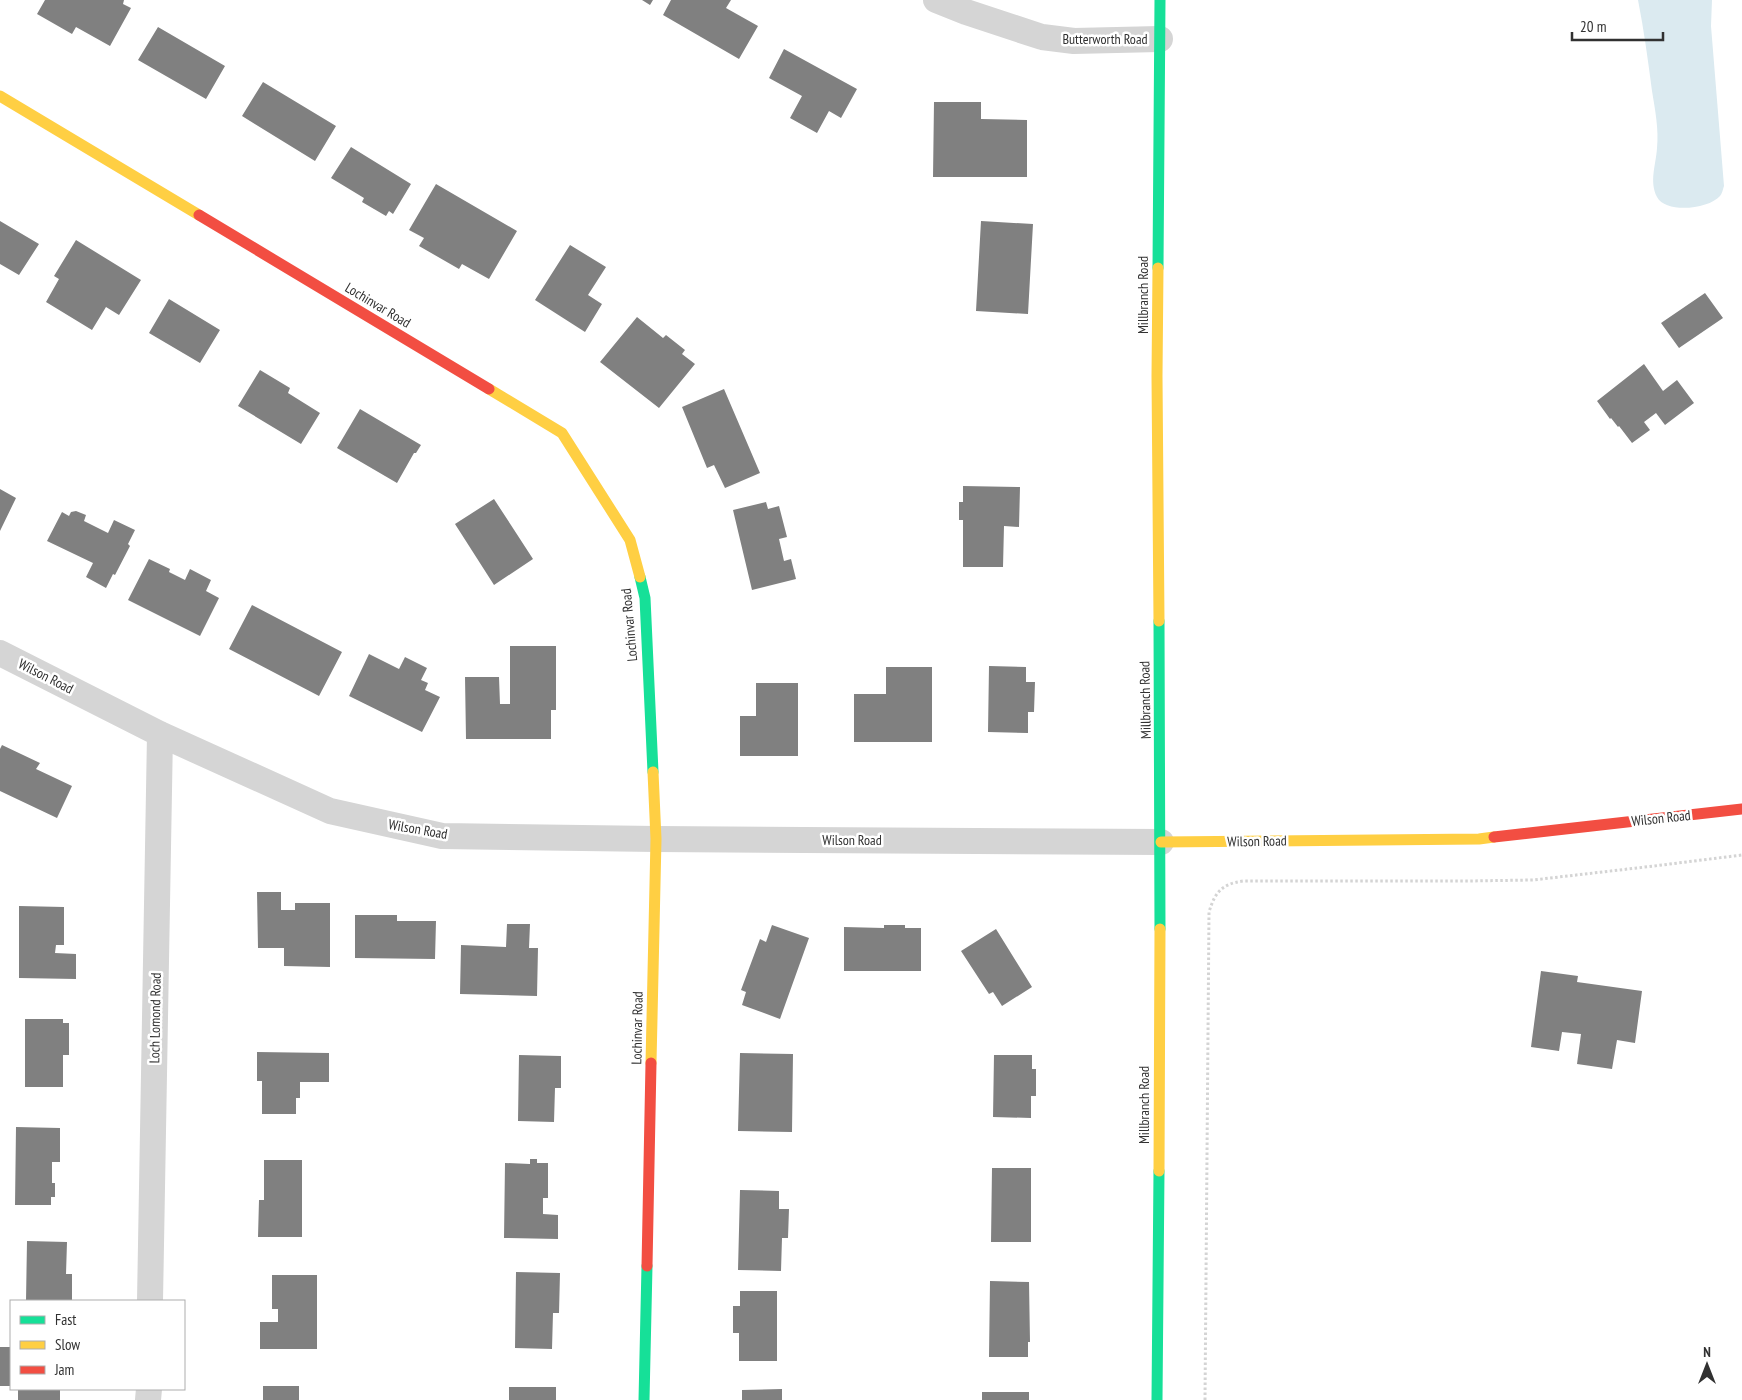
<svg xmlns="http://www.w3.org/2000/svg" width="1742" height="1400" font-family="'PT Sans Narrow',sans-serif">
<rect width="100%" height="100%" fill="#fff"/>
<path fill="#dbeaf0" d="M1638,0H1712L1711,26L1724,186C1723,189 1722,194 1720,196C1709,209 1666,214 1657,197C1649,181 1656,165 1657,148C1659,130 1655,109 1652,91C1648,61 1644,30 1638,0Z"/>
<path fill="#808080" d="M45,0H124L123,4L131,8L110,46L76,27L72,34L37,14Z
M642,0H653L650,5Z
M671,0H731L726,8L758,26L739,59L663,15Z
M158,27L225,66L206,99L138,60Z
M784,49L857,89L841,118L829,111L817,133L790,118L802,96L769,78Z
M263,82L336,126L315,161L242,116Z
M934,102H981V119L1027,120V177H933Z
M351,147L411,184L393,214L389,211L386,216L362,202L364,198L331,178Z
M436,184L517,231L489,279L462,264L459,269L419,246L424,238L409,230Z
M0,221L39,244L19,275L0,264Z
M981,221L1033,224L1028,314L976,311Z
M76,240L141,280L119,315L106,307L92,330L46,302L59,279L54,276Z
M570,245L606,267L588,295L602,304L585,332L535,300Z
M1705,293L1723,318L1679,348L1661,323Z
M169,299L220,330L200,363L149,333Z
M637,317L663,338L666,335L685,350L682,354L695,364L659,408L600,362Z
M1644,364L1663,391L1677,380L1694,403L1665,425L1656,413L1644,422L1650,430L1632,443L1619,426L1618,427L1611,418L1610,419L1597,401Z
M260,370L290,388L288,393L320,413L301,444L238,406Z
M724,389L760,473L725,488L714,465L707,468L682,407Z
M360,409L421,445L416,453H414L397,483L337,448Z
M963,486L1020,487L1019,527L1004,526L1003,567H963V520H959V502H963Z
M0,489L16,498L0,531Z
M494,499L533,559L494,585L455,524Z
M766,502L768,509L779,506L787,537L779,539L784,561L791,559L796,579L752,590L733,510Z
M76,511L86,515L84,521L108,533L114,520L135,530L128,544L130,546L115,575L113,574L106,588L86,577L93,563L47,541L62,512L69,516L71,512Z
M149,559L170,569L169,572L185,580L190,569L211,580L206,591L219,598L200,636L128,600Z
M252,605L342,652L319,696L229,649Z
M510,646H556V710H551V739H466L465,677H499L500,704H510Z
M369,654L399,669L405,657L427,668L421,680L428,683L425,690L440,697L422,732L349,696Z
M989,666L1026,667V682H1035L1034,712H1028V733L988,732Z
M886,667H932V742H854V694H886Z
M756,683H798V756H740V716H756Z
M2,745L40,763L36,769L72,786L57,818L0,791V749Z
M257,892H281V910H295V903H330V967L284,966V948H258Z
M19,906L64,907V945H56L55,953L76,954V979L19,978Z
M355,915H397V921H436L435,959L355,958Z
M507,924H530L529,948H538L537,996L460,994L461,945L506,947Z
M772,925L809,938L780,1019L742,1005L746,992L741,990L760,939L766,942Z
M884,925H905V928H921V971H844V927L884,928Z
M996,929L1032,987L1002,1006L993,992L989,994L961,951Z
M1541,971L1578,976L1577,982L1642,991L1635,1043L1617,1040L1612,1069L1577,1064L1581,1034L1562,1032L1559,1051L1531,1047Z
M25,1019H63V1023H69V1055H63V1087H25Z
M257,1052L329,1053V1082H300V1098H296V1114H262V1081H257Z
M740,1053L793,1054L792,1132L738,1131Z
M519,1055L561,1056V1088H555L554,1122L518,1121Z
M994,1055H1032V1069H1036V1096H1031V1118L993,1117Z
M16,1127L60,1128V1162H52V1183H55V1197H51V1205H15Z
M530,1159H537V1163H548V1198H543V1214L558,1215V1239L504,1238L505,1163L530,1164Z
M264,1160H302V1237H258L259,1200H264Z
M992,1168H1031V1242H991Z
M740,1190L779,1191V1209H789L788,1238H782L781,1271L738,1270Z
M27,1241L67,1242L66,1274H72V1301H26Z
M516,1272L560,1273L559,1313H553L552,1349L515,1348Z
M272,1275H317V1349H260V1322H278V1309H272Z
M990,1281L1029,1282L1030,1342H1028V1357H989Z
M740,1291H777V1361H739V1333H733V1306H740Z
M0,1347H11V1386H0Z
M263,1386H299V1400H263Z
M509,1387H556V1400H509Z
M18,1389H60V1400H18Z
M782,1389V1400H742V1390Z
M982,1392H1029V1400H982Z"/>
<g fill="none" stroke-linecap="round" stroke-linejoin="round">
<path stroke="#d4d4d4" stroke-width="3" stroke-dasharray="2.5 2.5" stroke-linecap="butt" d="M1205,1400L1209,912C1215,892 1222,884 1243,881H1468L1533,880L1654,866L1742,855"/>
<path stroke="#d5d5d5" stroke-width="26" d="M936,0L966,12L1042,37L1074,41L1160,39
M0,653L160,734L330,811L442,836L656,839L1161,842
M150,1301L160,734
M148,1400L149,1389"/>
<path stroke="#16e098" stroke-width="11" d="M1158,268L1160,0
M640,577L645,598L653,772
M1159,621L1160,929
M644,1400L647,1266
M1157,1400L1159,1171"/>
<path stroke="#ffcf43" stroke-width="11" d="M0,96L199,215
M1158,268L1157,376L1159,621
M489,389L562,433L630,540L640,577
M1161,842L1479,839L1494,837
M651,1063L656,839L653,772
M1159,1171L1160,929"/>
<path stroke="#f24e42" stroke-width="11" d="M199,215L489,389
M1494,837L1742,809
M647,1266L651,1063"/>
</g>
<g text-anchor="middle" stroke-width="5" stroke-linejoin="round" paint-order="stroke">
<g font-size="14" fill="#313131" stroke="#fff">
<text x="1105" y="44">Butterworth Road</text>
<text transform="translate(1143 295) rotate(-90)" y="5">Millbranch Road</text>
<text transform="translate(378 305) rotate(31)" y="5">Lochinvar Road</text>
<text transform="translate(629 625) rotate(-95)" y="5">Lochinvar Road</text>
<text transform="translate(46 676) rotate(27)" y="5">Wilson Road</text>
<text transform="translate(1145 700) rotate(-91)" y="5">Millbranch Road</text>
<text transform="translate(1661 818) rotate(-6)" y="5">Wilson Road</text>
<text transform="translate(418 829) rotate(10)" y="5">Wilson Road</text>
<text x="852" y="845">Wilson Road</text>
<text transform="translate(1257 841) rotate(-1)" y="5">Wilson Road</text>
<text transform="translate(155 1018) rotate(-89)" y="5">Loch Lomond Road</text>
<text transform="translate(637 1028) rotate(-89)" y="5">Lochinvar Road</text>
<text transform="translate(1144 1105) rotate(-90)" y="5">Millbranch Road</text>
</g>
</g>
<rect x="10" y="1300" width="175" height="90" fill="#ffffff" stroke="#adadad"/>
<rect x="20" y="1316" width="25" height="8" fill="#16e098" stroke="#adadad"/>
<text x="55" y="1325" font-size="15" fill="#313131">Fast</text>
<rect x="20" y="1341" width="25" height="8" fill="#ffcf43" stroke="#adadad"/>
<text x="55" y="1350" font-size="15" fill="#313131">Slow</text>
<rect x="20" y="1366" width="25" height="8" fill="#f24e42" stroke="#adadad"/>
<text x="55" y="1375" font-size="15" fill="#313131">Jam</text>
<g transform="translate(1707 1365)" stroke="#ffffff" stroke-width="4" paint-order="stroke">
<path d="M0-4L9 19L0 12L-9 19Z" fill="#313131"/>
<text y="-8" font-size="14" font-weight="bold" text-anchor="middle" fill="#313131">N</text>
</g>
<path d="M1572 32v8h91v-8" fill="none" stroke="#313131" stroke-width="2.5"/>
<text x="1580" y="32" font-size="15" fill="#313131" stroke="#ffffff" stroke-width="4" paint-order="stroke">20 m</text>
</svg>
